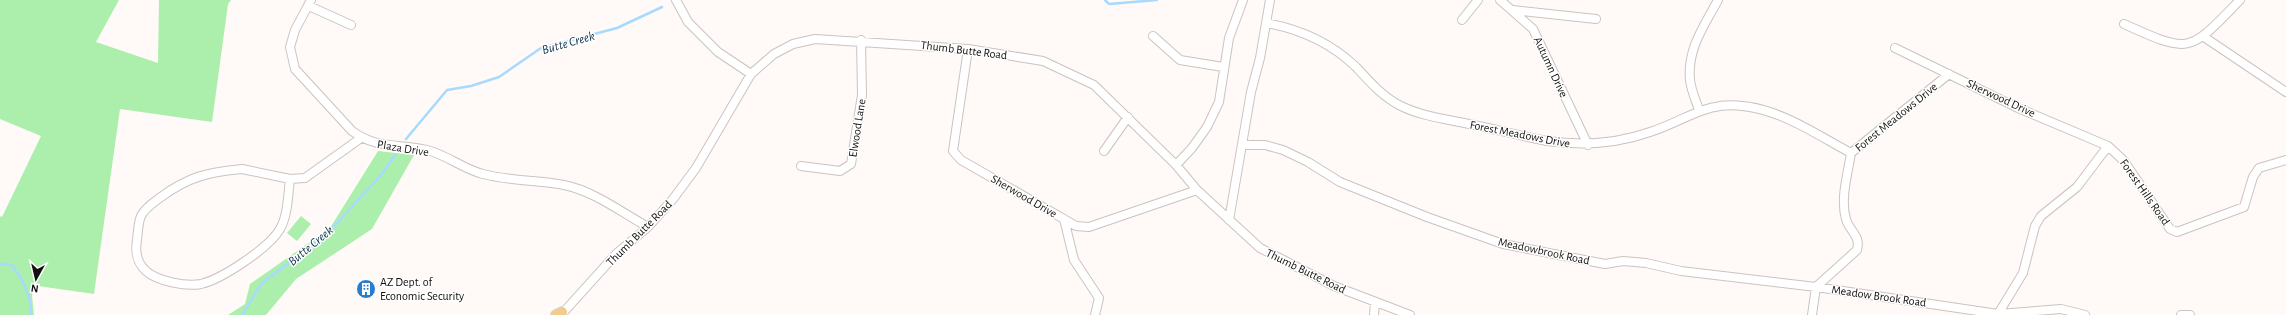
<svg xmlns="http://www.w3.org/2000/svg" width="2286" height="315" font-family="'Alegreya Sans',sans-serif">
<rect width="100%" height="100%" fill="#fffaf7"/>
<path fill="#acefac" d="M0,0H119L96,42L158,63L159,0H231L228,4L212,122L120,109L94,294L31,285L34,315H0V216L2,217L41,136L0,119Z
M378,151L414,155L372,229L296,279L266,315H228L245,304L250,284L330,228Z
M301,216L311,224L297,241L287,233Z"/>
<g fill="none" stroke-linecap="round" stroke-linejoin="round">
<path stroke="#a7dafe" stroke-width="2.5" d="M1105,0L1109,4L1157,0
M406,139L447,90L471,86L499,77L541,48L617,28L662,7
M0,264H10C22,276 32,297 31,315
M242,315L262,283L326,235L381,175L395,155"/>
<g stroke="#cbc3be" stroke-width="10">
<path id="minor" d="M311,0L295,30L290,47L295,69L352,131C378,150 399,143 427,150C447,155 463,169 483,174C509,181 537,180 564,185C594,191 621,212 648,227
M676,0L688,22L718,52L751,74
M1500,0L1533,29L1588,145
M309,6L351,25
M1513,10L1596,19
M1462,20L1478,0
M1266,23C1300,29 1330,42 1356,67C1369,81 1382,96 1399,105C1420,116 1446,119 1469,124C1495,129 1521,136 1547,141C1583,146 1616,144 1650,132C1688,120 1706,99 1750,107C1786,113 1819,136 1851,153
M2124,24C2192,55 2189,52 2240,0
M1153,36L1180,60L1223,67
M2204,37L2286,92
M1895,48L2018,108L2108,146
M968,49L953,151L961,160L1076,226L1089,227L1197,190
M1699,110C1696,101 1691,90 1690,80C1687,49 1704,26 1718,0
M1242,145H1265L1283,150L1308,162L1340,182L1427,217L1503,244L1605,264L1623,261L1646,263L1681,271L1816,287L1998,314L2061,309L2085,315
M1104,151L1128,117
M1851,153L1949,74
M1176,165L1192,148L1207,127L1219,102L1229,38L1243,0
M801,166L840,171L851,164L862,95L861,40
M242,169L290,179C288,195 288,215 280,229C269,248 222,279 201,284C186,287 157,281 146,271C137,263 135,251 137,240C138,232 138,223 141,216C145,208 153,203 161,197C188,177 208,172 242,169Z
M290,179L305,178L361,138
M1064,219L1074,260L1099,298L1095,315
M1229,220L1251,92L1260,58L1270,0
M1998,314L2023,273L2035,226L2041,216L2077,187L2108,146L2124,161L2170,229L2177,232L2244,207L2253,177L2259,168L2286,160
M561,315L617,253L648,227L673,199L696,168L751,74L774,54L793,44L815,39L968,49L1043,61L1094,85L1176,165L1197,190L1260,248L1334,286L1410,315
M1374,315L1375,302
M1812,315L1816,287L1857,250C1861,235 1849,231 1846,219C1840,199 1848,173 1851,153
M2181,315H2190"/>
</g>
<g stroke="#d9d9d9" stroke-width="12">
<path id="major" d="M556,315L562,312"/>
</g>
<use href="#minor" stroke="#fff" stroke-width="8"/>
<use href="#major" stroke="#f1cc8c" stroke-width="10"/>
</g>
<defs>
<g id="building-disc" transform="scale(1)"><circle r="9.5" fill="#287ecc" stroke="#fff"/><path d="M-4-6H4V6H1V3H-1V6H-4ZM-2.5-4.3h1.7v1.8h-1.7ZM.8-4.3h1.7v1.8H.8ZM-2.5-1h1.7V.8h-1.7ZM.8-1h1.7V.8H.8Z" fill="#fff"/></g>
</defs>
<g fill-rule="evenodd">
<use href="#building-disc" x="366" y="289"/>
</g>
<g text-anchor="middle" stroke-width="3" stroke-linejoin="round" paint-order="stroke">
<g font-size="12" fill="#13110f" stroke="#fff">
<text transform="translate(964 50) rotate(7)" y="4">Thumb Butte Road</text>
<text transform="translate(1551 67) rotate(65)" y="4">Autumn Drive</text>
<text transform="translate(2001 98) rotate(25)" y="4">Sherwood Drive</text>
<text transform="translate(1896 117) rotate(-39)" y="4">Forest Meadows Drive</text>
<text transform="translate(857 128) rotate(-81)" y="4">Elwood Lane</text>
<text transform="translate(1520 134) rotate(11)" y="4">Forest Meadows Drive</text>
<text transform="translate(403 148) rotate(9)" y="4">Plaza Drive</text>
<text transform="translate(2145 192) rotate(55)" y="4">Forest Hills Road</text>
<text transform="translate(1024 196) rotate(30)" y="4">Sherwood Drive</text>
<text transform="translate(639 233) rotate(-45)" y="4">Thumb Butte Road</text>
<text transform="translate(1544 251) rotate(12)" y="4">Meadowbrook Road</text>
<text transform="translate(1306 271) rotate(26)" y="4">Thumb Butte Road</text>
<text transform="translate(1879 296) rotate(8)" y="4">Meadow Brook Road</text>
</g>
<g font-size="12" fill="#13110f" stroke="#fff" text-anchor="start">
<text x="380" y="286">AZ Dept. of<tspan x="380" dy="14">Economic Security</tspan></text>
</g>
<g font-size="13" font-style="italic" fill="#0d344c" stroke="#fff">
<text transform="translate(568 42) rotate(-16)" y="5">Butte Creek</text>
<text transform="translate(310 245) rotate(-40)" y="5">Butte Creek</text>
</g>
</g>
<g transform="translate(36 279) rotate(188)" stroke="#ffffff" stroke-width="3" paint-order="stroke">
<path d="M0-3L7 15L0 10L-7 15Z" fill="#13110f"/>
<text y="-6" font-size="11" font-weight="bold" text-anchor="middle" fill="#13110f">N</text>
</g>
</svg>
